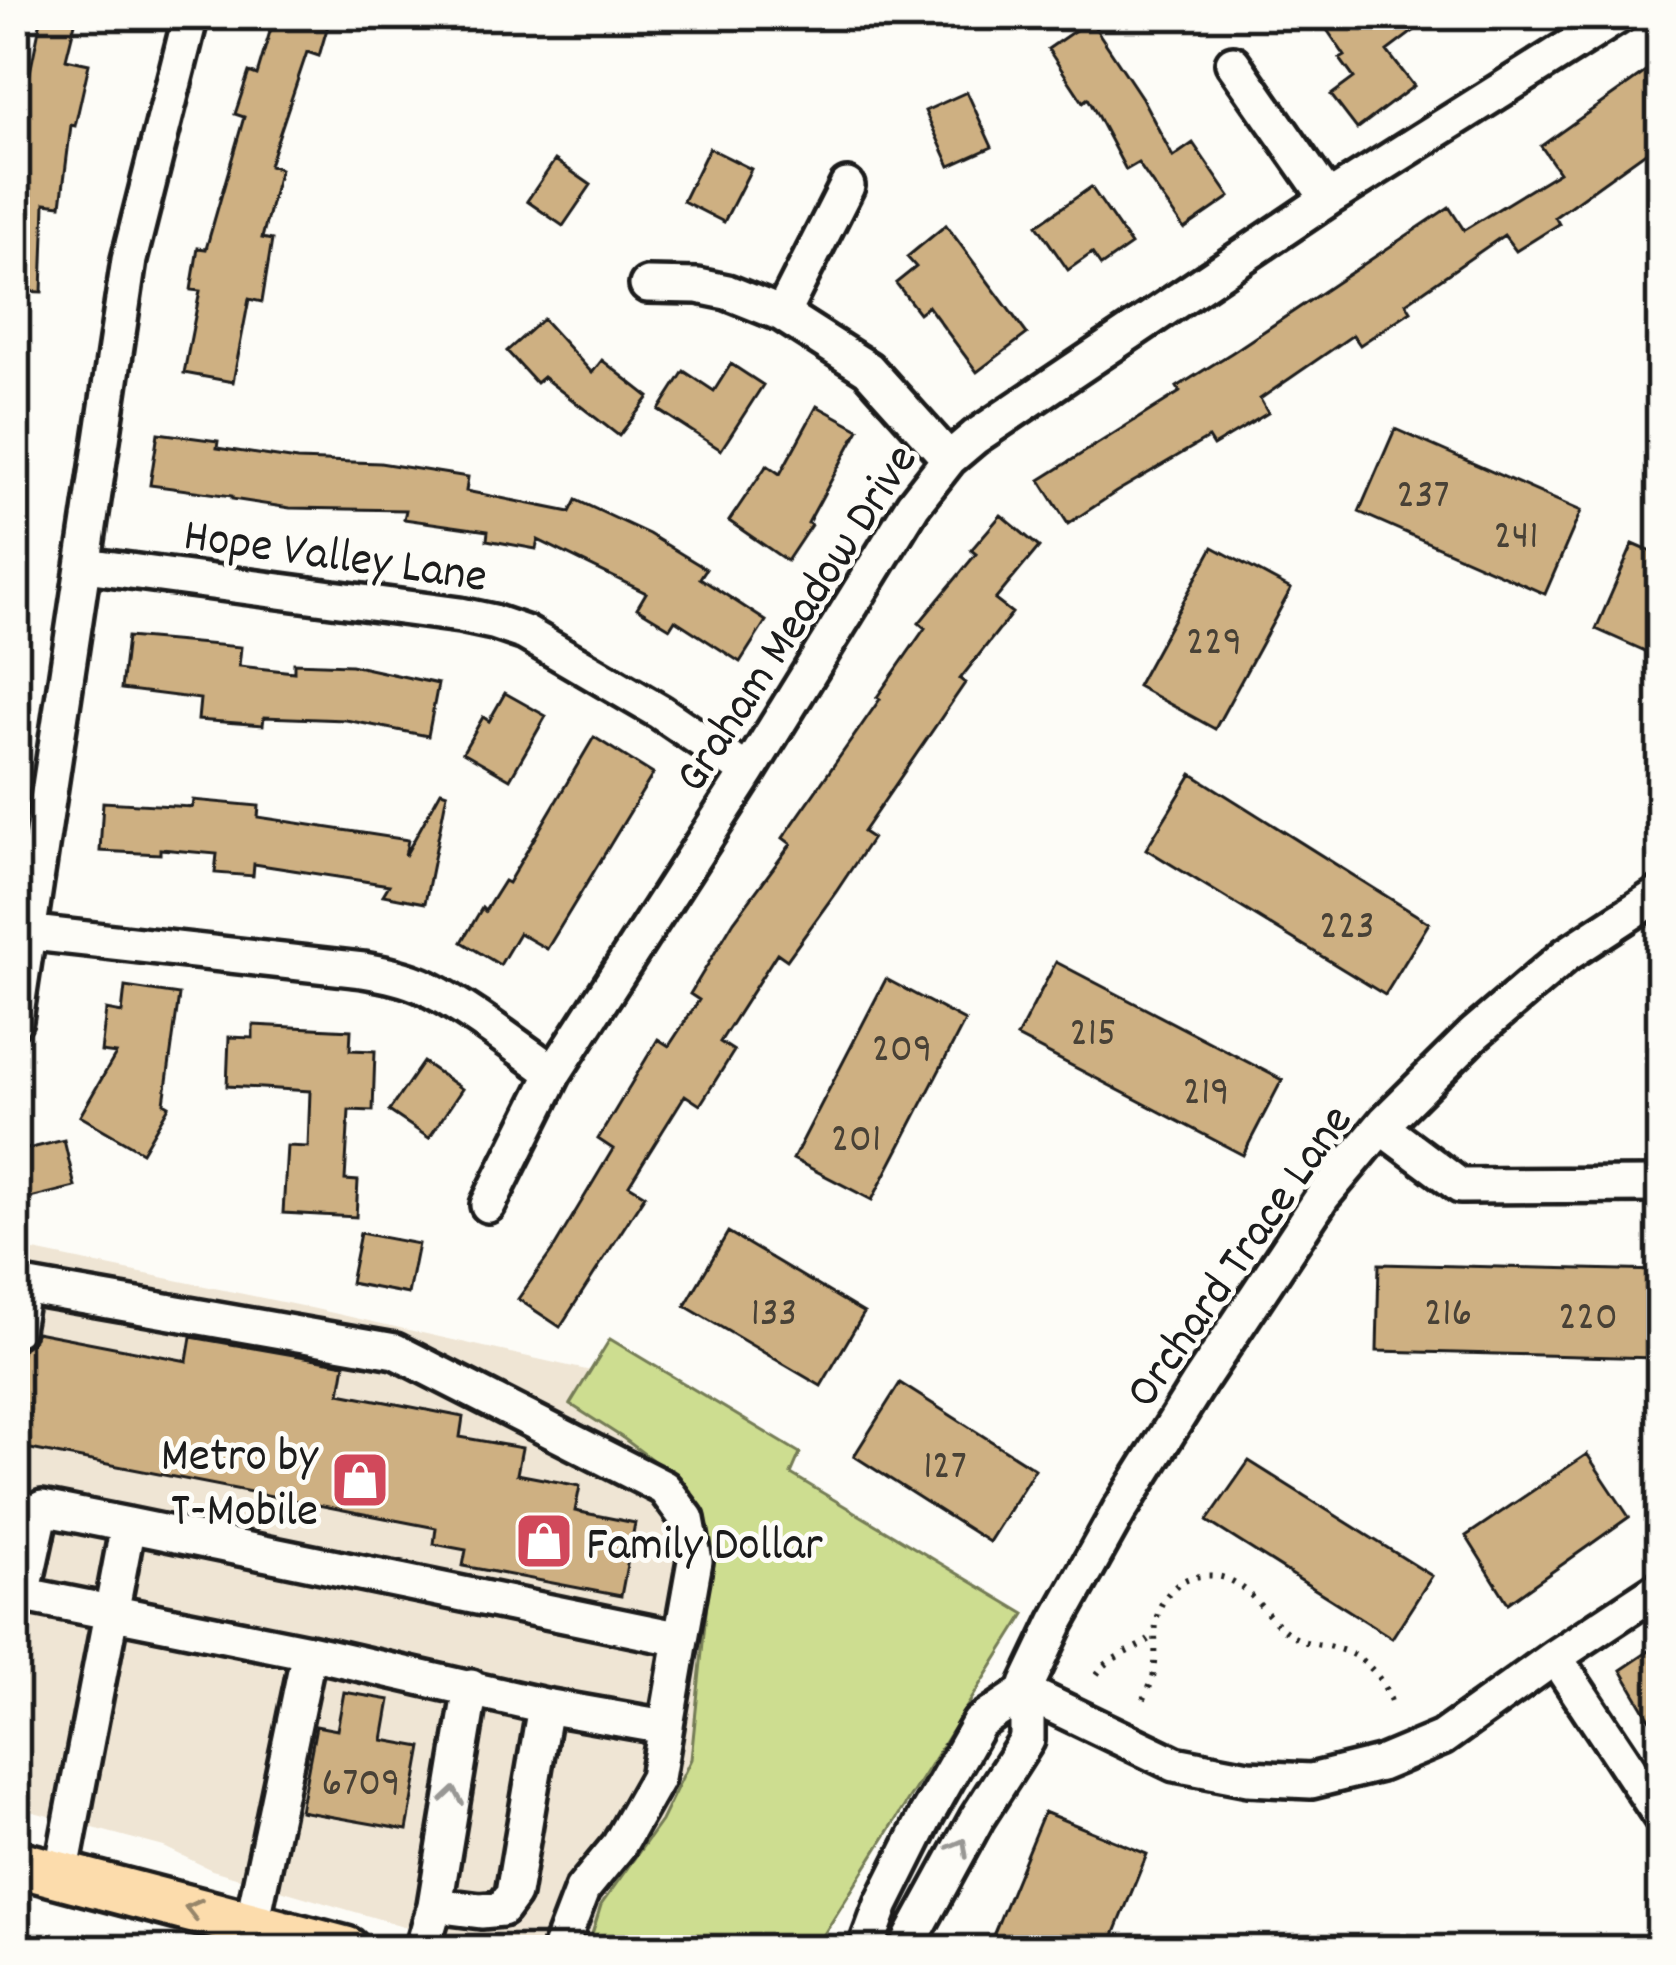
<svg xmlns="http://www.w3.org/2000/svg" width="1676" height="1965" font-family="Dekko,sans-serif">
<rect width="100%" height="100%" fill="#fdfcf7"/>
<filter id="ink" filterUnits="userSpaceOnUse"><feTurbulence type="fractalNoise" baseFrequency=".00833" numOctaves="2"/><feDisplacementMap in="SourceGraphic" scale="24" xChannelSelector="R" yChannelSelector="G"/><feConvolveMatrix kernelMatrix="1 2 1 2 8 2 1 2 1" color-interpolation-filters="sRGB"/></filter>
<g filter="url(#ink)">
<path fill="#efe5d4" d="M15,1247L311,1308L591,1371L571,1404L623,1438L666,1470L700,1519L710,1574L691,1759L661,1821L601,1905L587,1950H524L509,1944L485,1950L212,1870L164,1847L15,1807Z"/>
<path fill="#cddd90" stroke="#747c56" stroke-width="3" d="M610,1339L800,1453L791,1474L1025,1614L814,1950H587L601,1905L661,1821L691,1759L710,1574L700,1519L666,1470L623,1438L570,1404Z"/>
<path fill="#ceb082" stroke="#1c1c1c" stroke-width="3" d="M42,15H77L66,59L89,64L75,126L71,125L61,205L45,203L42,292L15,291V174L23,106Z
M275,15H331L319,56L307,52L269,165L280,169L262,238L272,240L262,302L249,299L233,382L184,373L200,291L191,290L198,248L206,249L244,117L235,114L249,72L257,75Z
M1317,15H1435L1387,51L1414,86L1357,129L1331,95L1354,78L1340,59L1345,56Z
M1090,20L1142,98L1173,157L1193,143L1230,197L1184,229L1138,163L1126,170L1088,98L1083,102L1048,49Z
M1661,61V141L1555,217L1559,224L1516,251L1504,235L1406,303L1411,311L1360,345L1353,335L1260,399L1268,413L1213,446L1208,438L1116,492L1068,524L1040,480L1180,392L1177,387L1233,352L1449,207L1464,230L1559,172L1541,146Z
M967,92L992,147L950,166L925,111Z
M709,148L751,169L724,222L683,201Z
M555,160L591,185L563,226L527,201Z
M1091,187L1131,245L1101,266L1092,253L1068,270L1037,225Z
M946,225L1027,334L977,372L928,306L919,313L896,283L916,267L907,257Z
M543,319L592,373L602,360L649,397L619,436L543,377L536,383L507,351Z
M731,364L763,385L721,450L659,410L684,371L714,391Z
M817,406L859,429L808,523L811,525L787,561L729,521L767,465L780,474Z
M1395,429L1581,511L1545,594L1359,512Z
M158,433L218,441L217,448L297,460L380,463L468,477L466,491L570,512L576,500L649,534L706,569L700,578L766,621L740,662L675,620L670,628L637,608L646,593L538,540L536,549L487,540L488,531L404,519L406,510L290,508L232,499V496L150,485Z
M1001,515L1039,547L995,600L1012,613L960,679L965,683L863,832L872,838L836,892L787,960L777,953L720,1042L734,1051L700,1105L685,1095L629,1185L645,1195L560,1327L518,1299L552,1251L613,1149L598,1139L658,1039L669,1046L699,1000L690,994L734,921L791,844L783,838L880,699L877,697L925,628L919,623L976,554L971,550Z
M1633,544L1661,556V658L1596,629Z
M1213,547L1291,589L1215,729L1137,686Z
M127,637L241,647L239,666L294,672V663L351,665L438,684L428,736L346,720L264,717L263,725L198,720L200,699L121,689Z
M505,693L546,716L510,779L463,752L483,717L489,721Z
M594,737L653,774L547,949L519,933L500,965L462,942L482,908L485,911L504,881L508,883Z
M1192,774L1429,923L1385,995L1146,849Z
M441,791L447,793L425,903L383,895L389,885L254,864L253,876L215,873L217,854L160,849V854L100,851L103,802L192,807L193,800L259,806L258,817L408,840L405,856Z
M1056,962L1282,1080L1243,1155L1017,1037Z
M886,979L965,1021L872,1200L793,1159Z
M125,987L179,995L164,1103L169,1106L142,1152L80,1116L116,1054L101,1052L106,1010L122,1013Z
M253,1025L351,1030L350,1050L375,1051L373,1111L349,1110L345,1180L358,1181L356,1217L283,1213L287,1146L308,1147L310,1091L227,1086L229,1037L253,1038Z
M423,1062L462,1089L429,1138L389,1111Z
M64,1140L75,1187L18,1201L15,1186V1152Z
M728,1232L864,1313L821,1386L685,1306Z
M360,1233L418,1244L408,1294L350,1283Z
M1379,1264L1660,1271L1657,1358L1377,1351Z
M36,1332L187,1361L191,1337L345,1364L340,1393L463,1417L460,1437L522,1448L517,1474L580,1486L575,1511L635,1523L621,1596L463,1566L466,1550L434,1544L436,1528L15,1446V1393L23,1348L32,1342Z
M900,1383L1035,1469L989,1542L854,1456Z
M1587,1454L1629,1517L1508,1603L1466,1536Z
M1249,1461L1432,1576L1392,1638L1207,1521Z
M1661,1643V1738L1621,1670Z
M344,1692L390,1700L383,1740L422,1747L407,1830L300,1811L316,1726L337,1730Z
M1044,1812L1147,1854L1108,1950H987Z"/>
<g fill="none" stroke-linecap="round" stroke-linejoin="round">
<g stroke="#1c1c1c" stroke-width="42">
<path id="minor" d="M1233,63L1328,199
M647,285L698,286L727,292L782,314L868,369L949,459
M782,314L847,186
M85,565L460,615L493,622L525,633L660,712L748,772
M15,931L363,970C385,974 407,978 427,988C472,1011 513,1044 554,1073
M15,1020L129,260L191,15
M1381,1127L1460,1186L1661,1185
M488,1205L554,1073L748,772L913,505L949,459L975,437L1328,199L1620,15
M15,1284L23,1286L15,1329
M23,1286L395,1351L664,1488L687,1519L695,1561L681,1639
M15,1593L309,1652L252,1924
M23,1595L42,1508L128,1525
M309,1652L545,1706
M1555,1657L1661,1817
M1025,1692L1175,1764L1248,1778L1311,1781L1380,1764L1442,1738L1555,1657L1661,1587
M61,1875L128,1525L681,1639L657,1778L619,1845L582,1890L559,1950
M435,1905L471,1687
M422,1950L435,1905L481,1911L502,1909L513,1894L545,1706L665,1727
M865,1950L882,1904L926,1816L979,1723L1025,1692
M905,1950L977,1818L1027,1740V1685L1057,1622L1119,1511L1199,1383L1323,1196L1385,1122L1474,1034L1566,955L1661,893"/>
</g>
<g stroke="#1c1c1c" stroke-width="54">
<path id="major" d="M15,1863L346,1950"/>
</g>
<path stroke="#1c1c1c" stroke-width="6" stroke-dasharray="3 9" stroke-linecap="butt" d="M1097,1674C1110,1655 1136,1651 1154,1636
M1144,1699C1148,1691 1152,1682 1154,1673C1159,1641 1146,1612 1176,1586C1184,1579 1191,1577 1201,1576C1250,1570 1261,1621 1298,1639C1310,1645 1323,1644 1335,1648C1364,1655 1382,1676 1392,1704"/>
<use href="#minor" stroke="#fdfcf7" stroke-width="33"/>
<use href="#major" stroke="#fcdcac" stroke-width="45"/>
<path stroke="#1c1c1c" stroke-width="3" d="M15,1934L76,1950"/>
</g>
<defs><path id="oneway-chevron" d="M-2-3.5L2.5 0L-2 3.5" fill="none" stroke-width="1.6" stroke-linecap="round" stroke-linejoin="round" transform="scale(3)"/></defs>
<g stroke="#989794">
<use href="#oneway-chevron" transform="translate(453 1796) rotate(-81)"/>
<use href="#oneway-chevron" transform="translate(960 1847) rotate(-61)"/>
</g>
<use stroke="#97866b" href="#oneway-chevron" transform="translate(193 1909) rotate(-166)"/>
</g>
<defs>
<g id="shop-square" transform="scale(3)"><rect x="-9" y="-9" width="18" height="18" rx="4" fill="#d1495b" stroke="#fdfcf7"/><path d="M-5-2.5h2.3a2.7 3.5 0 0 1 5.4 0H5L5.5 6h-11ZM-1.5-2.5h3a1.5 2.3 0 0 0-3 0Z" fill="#fff"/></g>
</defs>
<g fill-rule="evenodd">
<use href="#shop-square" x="360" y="1480"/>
<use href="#shop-square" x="544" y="1541"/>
</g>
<g text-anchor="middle" stroke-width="10" stroke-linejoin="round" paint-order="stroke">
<g font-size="42" fill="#484136">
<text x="1423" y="506">237</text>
<text x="1516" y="547">241</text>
<text x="1214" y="653">229</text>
<text x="1347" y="937">223</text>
<text x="1093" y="1044">215</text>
<text x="902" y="1060">209</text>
<text x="1206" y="1103">219</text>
<text x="856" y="1150">201</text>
<text x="774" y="1324">133</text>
<text x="1448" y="1324">216</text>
<text x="1588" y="1328">220</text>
<text x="945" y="1477">127</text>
<text x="361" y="1794">6709</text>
</g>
<g font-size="48" fill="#1c1c1c" stroke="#fdfcf7">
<text transform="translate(336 552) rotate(8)" y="17">Hope Valley Lane</text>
<text transform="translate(793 616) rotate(-57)" y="17">Graham Meadow Drive</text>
<text transform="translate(1236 1254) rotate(-55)" y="17">Orchard Trace Lane</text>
</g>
<g font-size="48" fill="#1c1c1c" stroke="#fdfcf7" text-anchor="end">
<text x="318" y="1469">Metro by<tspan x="318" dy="55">T-Mobile</tspan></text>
<text x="586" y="1558" text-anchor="start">Family Dollar</text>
</g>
</g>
<rect width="1676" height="1965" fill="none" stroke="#fdfcf7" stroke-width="60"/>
<rect x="30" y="30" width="1616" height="1905" fill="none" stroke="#1c1c1c" stroke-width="4.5" filter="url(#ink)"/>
</svg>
